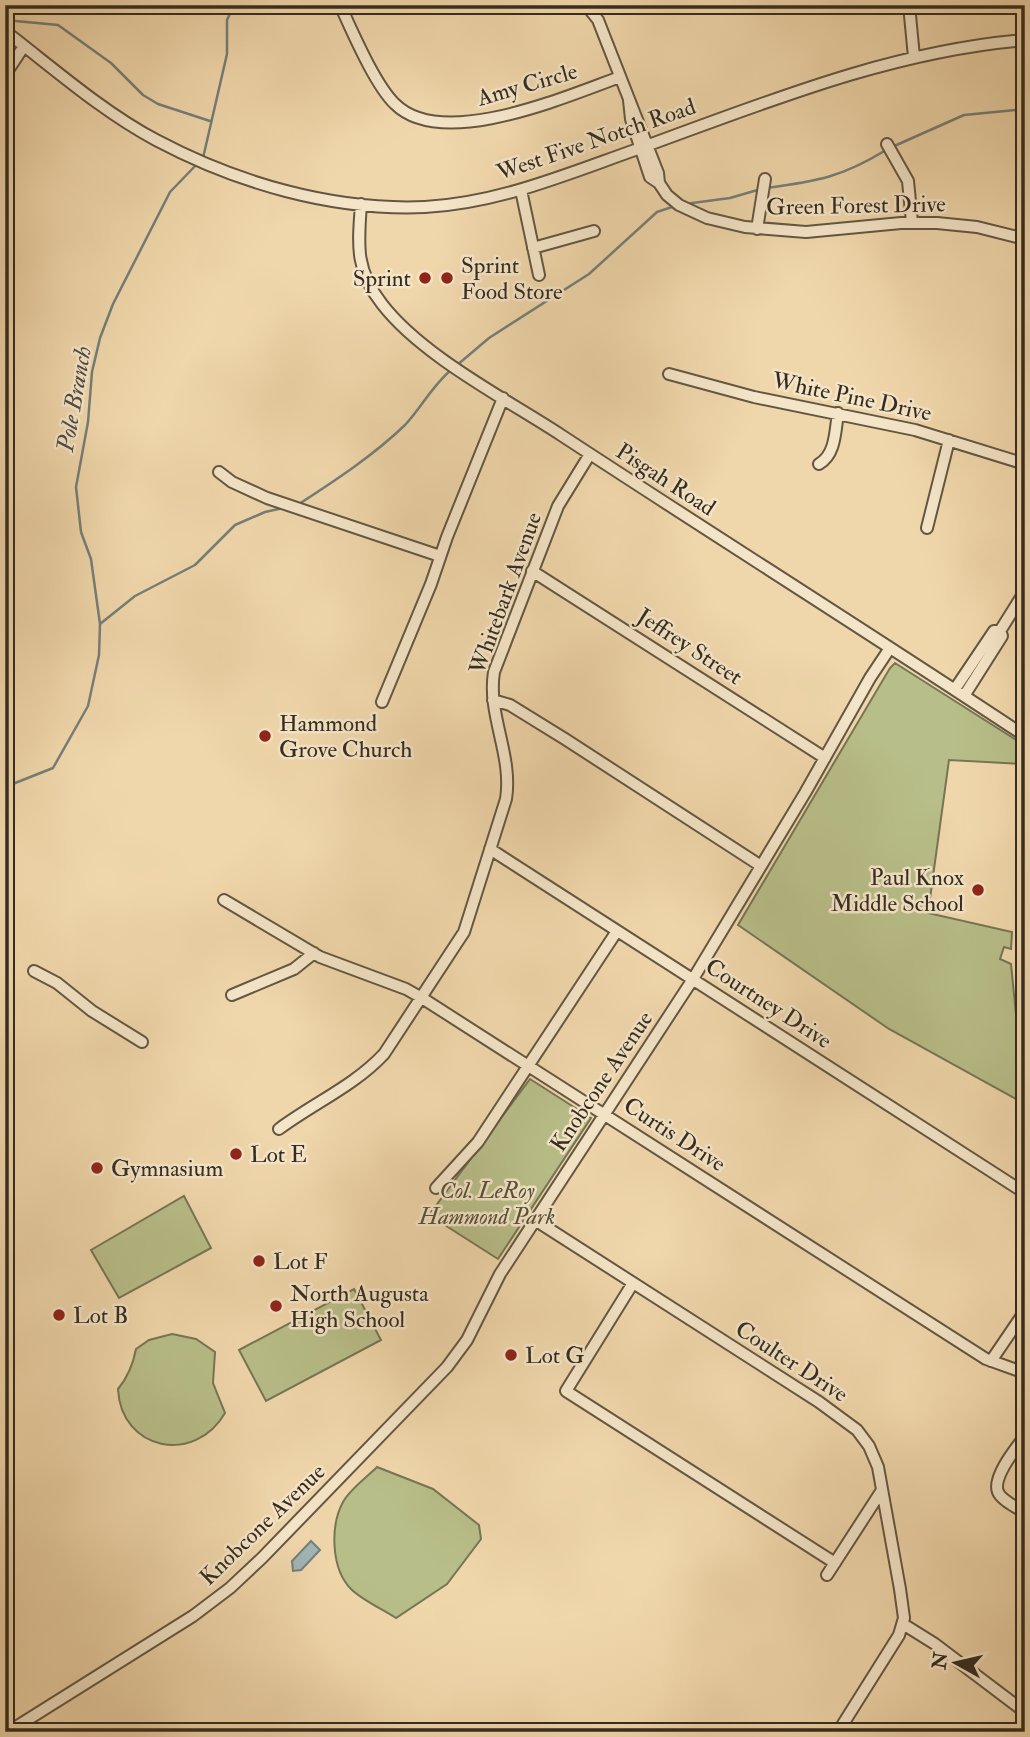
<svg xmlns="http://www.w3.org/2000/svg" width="1030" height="1737" font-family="'IM FELL Double Pica',serif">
<rect width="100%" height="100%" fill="#f0d7ab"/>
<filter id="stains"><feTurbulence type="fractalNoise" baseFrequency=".00286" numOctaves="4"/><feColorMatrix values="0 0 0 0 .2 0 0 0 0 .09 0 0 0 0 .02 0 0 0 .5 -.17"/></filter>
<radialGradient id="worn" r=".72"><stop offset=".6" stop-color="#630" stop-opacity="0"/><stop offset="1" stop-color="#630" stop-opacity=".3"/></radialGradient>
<path fill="#b8be89" stroke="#767554" stroke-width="2" d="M895,663L1021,743L1025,764L949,760L928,913L1012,932L1011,949L1004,947L1000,959L1011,964L1020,1055L1025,1068V1104L889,1029L738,925L890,668Z
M530,1079L591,1118L498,1259L429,1215Z
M184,1196L211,1248L119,1298L91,1250Z
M354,1289L381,1340L266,1401L239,1350Z
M172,1334L196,1339L215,1352L213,1383L225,1413C195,1465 121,1451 118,1389C128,1377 133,1365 136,1349L149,1340Z
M377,1467L433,1489L479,1525L481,1539L447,1584L396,1618C382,1609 362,1600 351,1589C331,1569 330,1526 343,1502C350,1489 366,1478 377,1467Z"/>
<path fill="#a1b6b6" stroke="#757f7a" stroke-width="2" d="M311,1541L320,1550L301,1570L293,1571L292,1561Z"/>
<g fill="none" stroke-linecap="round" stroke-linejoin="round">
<path stroke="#757f7a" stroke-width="2.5" d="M5,20L58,25L111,63L143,95L158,104L210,121
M892,147L964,115L1025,109
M203,158L227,54V20L234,5
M767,188C818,181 842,177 886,150
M685,204L730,198L761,189
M456,366L489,338L589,274L657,212L675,206
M299,504C336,480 374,455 405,425C421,408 432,386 451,370
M100,624L135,596L195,565L235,525L265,512L283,508
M5,787L53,768L88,706L99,655L100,624L91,559L81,532L76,487L88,422L92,372L100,338L113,304L170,192L198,163"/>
<g stroke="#635743" stroke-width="14">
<path id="minor" d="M340,5C352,31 375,85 395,104C442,151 567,96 620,77
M586,5L598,20L658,173L659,183
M909,5L914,57
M5,31C53,68 103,112 156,140C237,183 333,211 425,207C499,203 567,174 635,150C762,104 889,51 1025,40
M5,75L24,46
M629,100L631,119L650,177L659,183L667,195L679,205L707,218L745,227L806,232L901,223H937L977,227L1025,239
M887,144L908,181L912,222
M521,190L539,275
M361,204C358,245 355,270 382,304C422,356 506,399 561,435C715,536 871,634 1025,736
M757,229L765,179
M533,248L594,231
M669,374L754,397L915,430L1025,464
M819,464C836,454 835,431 838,413
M219,472L232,482L267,498L440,556
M927,528L949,440
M532,571L825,758
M955,689L994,631H1000
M964,696L1002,636L1000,631L1025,591
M493,700L510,705L565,739L761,866
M382,702L431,584L447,537L503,398
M490,849L1025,1193
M224,900L320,957L406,989L422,998L986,1359L1025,1373
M34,971L57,983L92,1011L142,1042
M232,995L294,969L314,953
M279,1129C314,1103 354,1086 384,1054L464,932L506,799C513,755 487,715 494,672L558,506L590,454
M436,1188L478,1142L617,931
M535,1220L819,1402L857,1430L869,1446L878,1467L900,1589L904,1618L899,1635L838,1732
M633,1283L566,1391L835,1563
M991,1361L1025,1311
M1025,1436C1016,1448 992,1477 998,1492C1001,1500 1018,1508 1025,1513
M827,1575L882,1490
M903,1624L935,1644L1025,1712
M8,1732L193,1616L230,1588L262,1558L447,1367L467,1340L500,1274L693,979L805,793L870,678L890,648"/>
</g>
<use href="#minor" stroke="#f5e5c8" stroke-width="10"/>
</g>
<g fill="#8f2418" stroke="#f5e5c8" stroke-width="2.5">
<circle cx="425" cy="278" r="7"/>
<circle cx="447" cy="278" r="7"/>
<circle cx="265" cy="736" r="7"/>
<circle cx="978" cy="890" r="7"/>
<circle cx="236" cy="1154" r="7"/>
<circle cx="97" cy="1168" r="7"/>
<circle cx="259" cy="1261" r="7"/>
<circle cx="276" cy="1306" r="7"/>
<circle cx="59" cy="1315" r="7"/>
<circle cx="511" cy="1355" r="7"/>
</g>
<g text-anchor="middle" stroke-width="5" stroke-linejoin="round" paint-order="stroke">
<g font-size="23" fill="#342c20" stroke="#f5e5c8">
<text transform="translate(527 84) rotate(-16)" y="8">Amy Circle</text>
<text transform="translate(596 139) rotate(-19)" y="8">West Five Notch Road</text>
<text transform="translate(856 205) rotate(-1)" y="8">Green Forest Drive</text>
<text transform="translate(852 396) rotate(12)" y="8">White Pine Drive</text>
<text transform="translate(666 479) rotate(33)" y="8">Pisgah Road</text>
<text transform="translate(505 593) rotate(-70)" y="8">Whitebark Avenue</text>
<text transform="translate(690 646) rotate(33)" y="8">Jeffrey Street</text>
<text transform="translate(769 1003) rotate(33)" y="8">Courtney Drive</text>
<text transform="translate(601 1081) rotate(-56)" y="8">Knobcone Avenue</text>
<text transform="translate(675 1134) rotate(33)" y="8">Curtis Drive</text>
<text transform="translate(792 1361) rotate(33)" y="8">Coulter Drive</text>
<text transform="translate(262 1524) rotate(-44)" y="8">Knobcone Avenue</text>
</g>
<g font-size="23" fill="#342c20" stroke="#f5e5c8" text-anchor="start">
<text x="461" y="273">Sprint<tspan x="461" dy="26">Food Store</tspan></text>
<text x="411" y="286" text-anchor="end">Sprint</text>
<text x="279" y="731">Hammond<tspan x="279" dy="26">Grove Church</tspan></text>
<text x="964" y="885" text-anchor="end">Paul Knox<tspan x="964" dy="26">Middle School</tspan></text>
<text x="250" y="1162">Lot E</text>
<text x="111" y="1176">Gymnasium</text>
<text x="273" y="1269">Lot F</text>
<text x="290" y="1301">North Augusta<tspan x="290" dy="26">High School</tspan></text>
<text x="73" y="1323">Lot B</text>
<text x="525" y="1363">Lot G</text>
</g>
<g font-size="23" font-style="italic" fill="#55503a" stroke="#f5e5c8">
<text x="487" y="1198">Col. LeRoy<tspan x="487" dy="26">Hammond Park</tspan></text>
</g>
<g font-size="24" font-style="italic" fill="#4f4e46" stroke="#f5e5c8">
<text transform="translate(74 399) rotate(-80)" y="8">Pole Branch</text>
</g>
</g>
<rect width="1030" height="1737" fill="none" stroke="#f0d7ab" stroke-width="28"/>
<rect x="7" y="7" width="1016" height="1723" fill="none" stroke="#342c20" stroke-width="3.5"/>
<rect x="14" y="14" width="1002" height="1709" fill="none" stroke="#342c20" stroke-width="2"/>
<g transform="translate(956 1663) rotate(278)" stroke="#f5e5c8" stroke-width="5" paint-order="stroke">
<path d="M0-5L12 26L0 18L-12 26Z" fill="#342c20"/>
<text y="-10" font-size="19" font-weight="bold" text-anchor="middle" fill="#342c20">N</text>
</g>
<rect width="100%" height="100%" filter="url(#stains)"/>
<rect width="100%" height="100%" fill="url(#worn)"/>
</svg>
